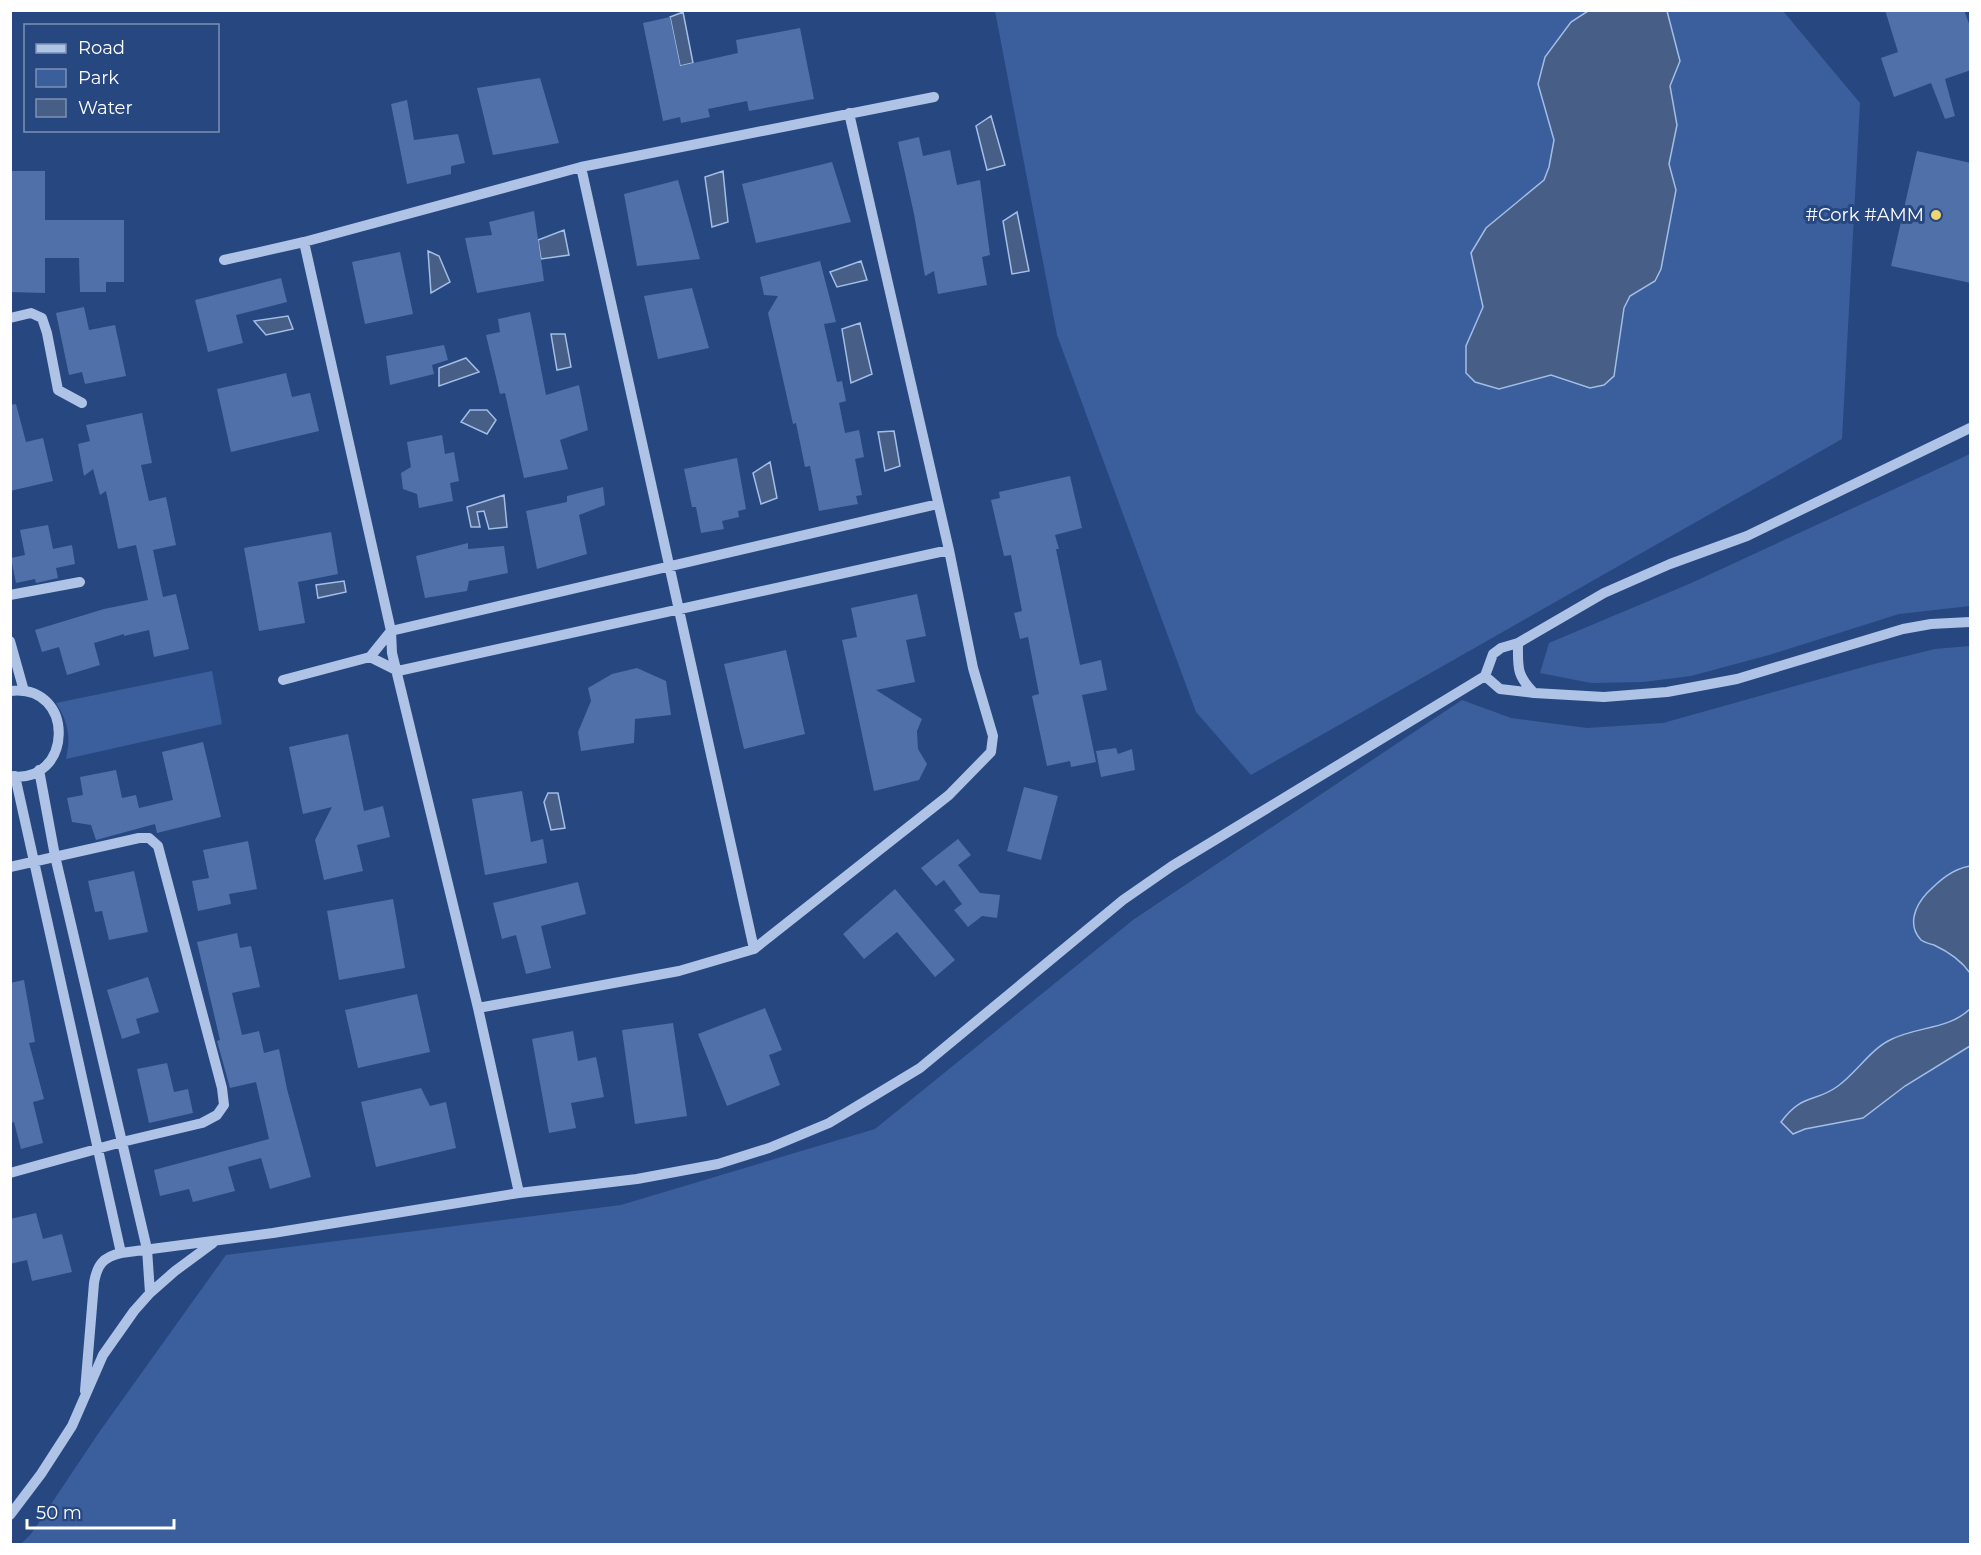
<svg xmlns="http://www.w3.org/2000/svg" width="1981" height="1555" font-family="Montserrat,sans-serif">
<rect width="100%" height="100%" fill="#274780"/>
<path fill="#3b5f9d" d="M995,11H1783L1860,103L1842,439L1251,775L1196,712L1057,335Z
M1970,454V606L1899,614L1769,655L1691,676L1643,682L1591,683L1540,673L1549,643L1689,584Z
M1970,646V1544H21L31,1534L100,1431L226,1255L621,1205L875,1129L1133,920L1462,700L1511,718L1587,728L1663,723L1874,664L1935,649Z
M212,671L222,724L66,759C71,737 68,721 56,703Z"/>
<path fill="#475e87" stroke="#a2bde6" stroke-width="1.5" d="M1588,11H1667L1680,61L1670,86L1677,125L1669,164L1676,190L1661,269L1655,281L1630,296L1624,308L1614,376L1604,385L1590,388L1551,375L1499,389L1475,382L1466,373V346L1483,307L1471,253L1486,228L1544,180L1549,167L1554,140L1538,84L1545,57L1571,22Z
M683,12L693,63L680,66L670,17Z
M991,116L1005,165L987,170L976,126Z
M723,171L728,222L712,227L705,177Z
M1017,212L1029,271L1012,274L1003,221Z
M564,230L569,255L541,259L538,240Z
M428,251L439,256L450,282L431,293Z
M861,261L867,280L837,287L830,272Z
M288,316L293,329L266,335L254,321Z
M860,323L872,374L851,383L842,329Z
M551,334H565L571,367L557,370Z
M466,358L479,372L439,386V368Z
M470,410H487L496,420L487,434L461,422Z
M894,431L900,466L885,471L878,432Z
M770,462L777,498L761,504L753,473Z
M504,495L507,527L489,529L484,511L477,512L480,527H471L467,507Z
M344,581L346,592L318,598L316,585Z
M548,793H558L565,828L551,830L544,802Z
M1970,866V973C1961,960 1949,952 1934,945C1930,944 1924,942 1921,940C1907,925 1915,906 1927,893C1939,881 1952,869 1970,866Z
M1970,1009V1046L1905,1086L1863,1118L1805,1129L1793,1134L1781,1122C1802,1093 1815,1103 1838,1086C1856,1073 1871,1049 1890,1040C1917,1026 1948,1030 1970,1009Z"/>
<path fill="#4f70a8" d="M1885,10H1964L1971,29V70L1945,79L1955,116L1945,119L1931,83L1894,97L1881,58L1898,52Z
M670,17L680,66L738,53L736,40L800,28L814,99L749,111L747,101L708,109L710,117L681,123L680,117L663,121L643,23Z
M540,78L559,143L493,155L477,88Z
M407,100L414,140L458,134L465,163L451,166V174L407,184L391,104Z
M919,137L923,156L950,150L957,185L980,180L990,255L982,257L987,285L938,294L934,271L925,276L914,214L898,142Z
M1917,151L1971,163V283L1891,266Z
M832,162L851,222L756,243L742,184Z
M10,171H45V220H124V282H106V292H80L79,258H45V293L10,292Z
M678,180L700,259L637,266L624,194Z
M534,211L544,281L477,293L465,238L492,235L489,222Z
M400,252L413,314L365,324L352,262Z
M820,261L836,322L824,324L837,382L842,381L846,401L839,403L845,433L859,430L864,457L855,459L862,495L856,496L858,504L819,511L810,466L805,467L796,423L793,424L768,313L778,296L764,295L760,277Z
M281,278L287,302L236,315L243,343L208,352L195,300Z
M692,288L709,348L658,359L644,296Z
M84,307L89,330L115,325L126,376L85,384L82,372L69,375L56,313Z
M530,312L546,395L579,385L588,430L560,440L568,469L524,478L505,393L500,394L486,335L500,332L498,319Z
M444,345L448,360L432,365L434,374L390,385L386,356Z
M286,373L292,397L310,393L319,431L231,452L217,389Z
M16,404L26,442L43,438L53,481L10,491V405Z
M142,413L152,463L141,465L149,501L166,497L176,545L153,550L163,597L176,594L189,649L154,657L149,630L124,636V634L94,643L100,665L67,675L59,647L42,652L35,630L104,609L148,600L136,545L118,549L106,491L100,495L93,469L84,476L78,444L90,441L86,425Z
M442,435L445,454L454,452L459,481L450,483L453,501L419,508L417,494L403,489L401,473L411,467L407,442Z
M737,458L746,509L738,511L739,517L722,521L724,529L701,533L696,507H692L684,469Z
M1070,476L1082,528L1055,535L1059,549H1056L1080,665L1101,660L1107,690L1082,695L1096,762L1071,767L1070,761L1047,766L1032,696L1039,694L1028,637L1020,639L1014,613L1022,611L1011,555L1004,556L991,500L1000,498L999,492Z
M603,487L605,505L579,515L587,554L537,569L526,511L567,502V496Z
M48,525L53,549L72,545L75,564L56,568L58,578L36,583L35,579L16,583L11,558L25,555L20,530Z
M331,532L338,574L298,582L305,623L259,631L244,548Z
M468,543V549L504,546L508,573L469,581L467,591L425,598L416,556Z
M917,594L926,636L906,640L915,682L876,690L922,719L917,731L918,749L927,764L919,780L874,791L842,640L857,637L851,608Z
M786,650L805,734L744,749L724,664Z
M637,668L666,681L671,715L635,719L634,743L581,751L578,732L591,701L588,688L612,674Z
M348,734L364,811L383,806L390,837L357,845L363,871L324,880L315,840L332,807L303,814L289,747Z
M203,742L221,817L157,833L155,824L96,840L91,825L72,822L67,798L83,795L80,777L116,770L122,798L136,795L139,808L173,800L162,752Z
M1116,748L1118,754L1132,749L1135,770L1101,777L1096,751Z
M1024,787L1058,796L1041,860L1007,851Z
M522,791L531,842L543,839L547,863L485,875L472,799Z
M958,839L971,855L958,865L980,893L1000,895L997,918L982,916L968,927L954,910L962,904L944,880L936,886L921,868Z
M248,841L257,889L229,894L231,904L198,911L192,881L209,878L203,850Z
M134,871L148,932L109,940L102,911L95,912L88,881Z
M578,882L586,914L541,926L551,968L526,974L516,935L502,939L493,903Z
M895,889L955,960L935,977L897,932L864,959L843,934Z
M393,899L405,968L339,980L327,911Z
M237,933L240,948L251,946L260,987L232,993L242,1035L259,1031L264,1053L279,1049L287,1089L311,1177L270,1189L261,1158L228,1167L235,1191L193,1202L189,1189L160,1196L154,1170L269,1139L256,1082L230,1088L217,1041L220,1040L197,942Z
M148,977L159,1012L136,1019L140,1033L122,1039L107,990Z
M24,980L35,1042L29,1043L44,1099L33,1102L43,1143L21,1149L14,1122L10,1123V983Z
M417,994L430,1052L358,1068L345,1010Z
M765,1008L782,1050L769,1055L780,1085L727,1106L698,1034Z
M673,1023L687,1116L635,1124L622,1030Z
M573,1031L578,1061L596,1057L604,1097L571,1103L576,1128L549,1133L532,1039Z
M167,1063L174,1092L188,1089L193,1113L149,1123L137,1069Z
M421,1088L430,1106L446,1102L456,1148L376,1167L361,1102Z
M36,1213L43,1239L62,1234L72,1272L32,1281L27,1260L10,1264V1219Z"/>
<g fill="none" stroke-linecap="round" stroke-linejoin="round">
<path stroke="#aec3e6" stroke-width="10" d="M581,167L754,949
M304,242L391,631L392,653L478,1008L519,1193
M224,260L304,242L581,167L934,97
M10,318L31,313L42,318L47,333L58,390L82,403
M10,595L80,582
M10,641L24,691
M1518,643C1518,667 1516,675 1534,693
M370,657L398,671L949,550
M1485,676L1500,689L1534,693L1604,697L1667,692L1737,679L1903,629L1931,624L1970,622
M283,680L370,657L391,631L938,504
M10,691C77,683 73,786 10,776
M39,770L55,856L147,1249L150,1293
M15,776L121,1253
M10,867L139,838H149L158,846L222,1088L224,1105L217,1115L202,1123L122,1142L10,1173
M478,1008L679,971L754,949L949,795L991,752L993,736L973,668L949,550L849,113
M85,1391L94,1283C97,1265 103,1257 121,1253L273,1233L519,1193L637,1179L718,1164L769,1148L829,1123L920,1068L1123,900L1172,866L1485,676L1493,654L1501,648L1518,643L1604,593L1670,564L1747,536L1970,428
M10,1515L41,1474L72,1426L103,1355L134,1311L150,1293L175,1271L213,1243"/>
</g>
<circle fill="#eed473" stroke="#274780" stroke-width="2" cx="1936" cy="215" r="6"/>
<g text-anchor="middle" stroke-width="6" stroke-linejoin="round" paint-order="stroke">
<g font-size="18" fill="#fff" stroke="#274780" text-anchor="end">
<text x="1924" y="221">#Cork #AMM</text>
</g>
</g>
<rect width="1981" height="1555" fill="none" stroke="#ffffff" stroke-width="24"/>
<rect x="24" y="24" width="195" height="108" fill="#274780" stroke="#7d91b3" stroke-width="1.5"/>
<rect x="36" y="44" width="30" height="9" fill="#aec3e6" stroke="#7d91b3" stroke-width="1.5"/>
<text x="78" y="54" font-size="18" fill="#ffffff">Road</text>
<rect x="36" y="69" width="30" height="18" fill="#3b5f9d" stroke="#7d91b3" stroke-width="1.5"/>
<text x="78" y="84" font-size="18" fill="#ffffff">Park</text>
<rect x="36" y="99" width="30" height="18" fill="#475e87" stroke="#7d91b3" stroke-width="1.5"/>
<text x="78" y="114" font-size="18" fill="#ffffff">Water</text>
<path d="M27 1519v9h147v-9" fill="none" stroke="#ffffff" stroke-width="3"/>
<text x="36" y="1519" font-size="18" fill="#ffffff" stroke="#274780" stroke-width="4.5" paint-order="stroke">50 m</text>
</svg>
